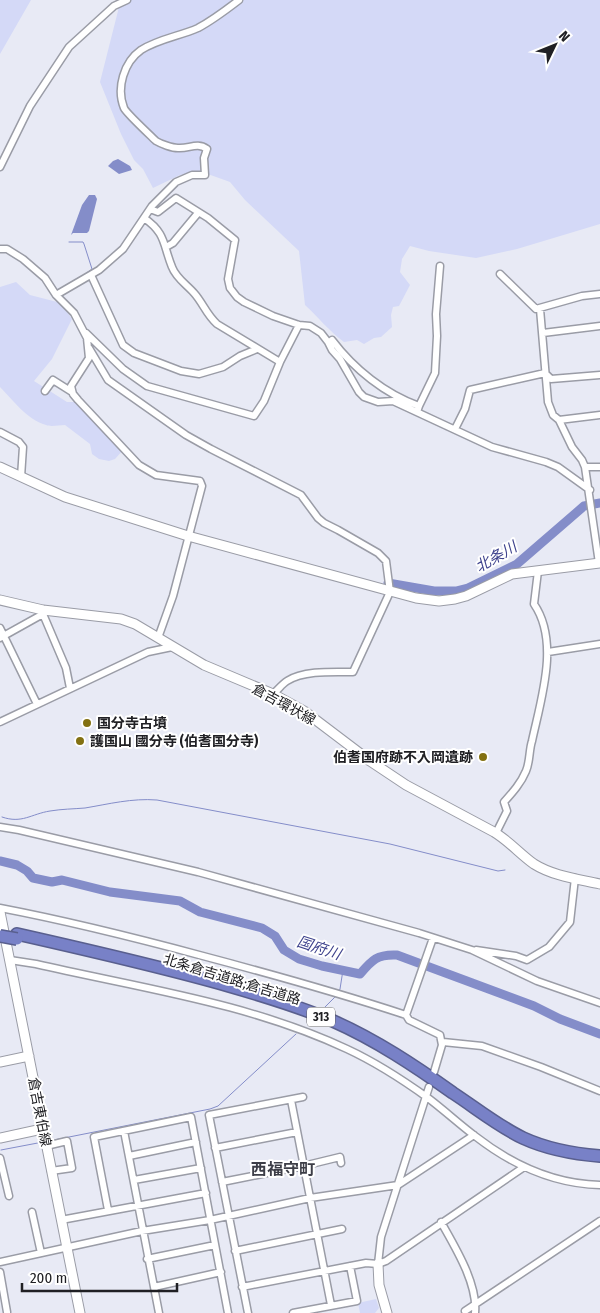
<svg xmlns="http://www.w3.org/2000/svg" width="600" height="1313" font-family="'Fira Sans Condensed','Noto Sans JP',sans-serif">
<rect width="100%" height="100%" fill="#e8eaf5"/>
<path fill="#d4d9f7" d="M0,0H31L0,54Z
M119,0H600V224L517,249L476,258L429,251L410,246L402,259L400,272L410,285L399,306L393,307L391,315L392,327L381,337L374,338L364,344L357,340L344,342C329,331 318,317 305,305L299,251L245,200L230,182L205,173L180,175L153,188L143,169L134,160L121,134L100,82L118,11Z
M16,282L30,295L61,303L72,319L52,359L34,381L67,402H74L98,421L124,449L115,459L109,461L99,459L92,454L90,444L65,425C59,425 51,427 46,425C26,419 14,401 0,387V287Z
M376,1299L379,1308L375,1313H360L358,1303Z"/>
<path fill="#848dc9" d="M118,159L130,166L132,170L119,174L108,166L113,161Z
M89,195H95L97,199L89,231L87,233H73L71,235L82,205Z"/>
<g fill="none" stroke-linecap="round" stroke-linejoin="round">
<path stroke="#848dc9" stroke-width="1" d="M69,242H83L84,244L92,269L84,275
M2,817C22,824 31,814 50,811C62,809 73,809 85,808C109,804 132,798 157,800L390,844L498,871L505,870
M339,991L340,989L343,970
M322,1010L335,997
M49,1141L210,1109L218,1106L296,1034
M1,1150L43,1142"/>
<path stroke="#848dc9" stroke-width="9" d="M388,583L434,591H456L468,588L517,564L584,506L600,503
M0,861L17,865L27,871L33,878L52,882L62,880L110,892L180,901L200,912L262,928L275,936L284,950L299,959L322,966L360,974C372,960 377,954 397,955L534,1006L560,1019L600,1034"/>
<g stroke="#9a9ca6" stroke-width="9">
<path id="street" d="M0,167L30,106L69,47L114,6L127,0
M150,209L158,212L176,198L208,218L235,240L228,279L230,288L237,297L244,302L273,316L299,325L310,326L321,333L328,342L332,350L340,359L359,392L364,397L378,402L393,401L492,447L546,462L558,467L590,490
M144,218C166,233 163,245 172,267C176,278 186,284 194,293C203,303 206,314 217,324L280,362
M166,247L173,243L198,213
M0,249H7L23,259L45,278L56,295L74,313L87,338L89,358L71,386L73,394L78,400L139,465L156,475L200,481L202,486L173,596L158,638
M500,274L536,309L582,296L600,294
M91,275L123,345L134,353L181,371L199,374L223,367L240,356L257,349
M56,295L99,270L123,249L152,206L176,182L192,175H205L204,158L207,149C197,142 189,149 178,148C172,148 161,144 156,141C152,137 126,113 124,108C116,88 124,62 141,50C158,39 180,36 198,28C213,20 226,10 239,0
M540,309L548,402L553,415L559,420L572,447L582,460L585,467L599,563
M86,333L123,369L147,386L254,416L264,401L280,362L299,325
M543,333L600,326
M332,340C354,369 385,394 419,406L418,409
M89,348L108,380L186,435L211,449L301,495L318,518L324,523L338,530L378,553L386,561L390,592L353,672C334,672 304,670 287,681C282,684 278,690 273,694
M545,373L551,379L600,375
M45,391L53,380L72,392
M419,406L435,373L437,336L436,314L440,266
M559,420L600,415
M455,429L465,409L470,390L545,373
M0,432L19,442L23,447L21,477
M585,467H600
M43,610V614L66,668L70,688
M0,628L37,704
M0,638L43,614
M548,652L600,644
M0,722L148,652L172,647
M0,827L19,830L198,872L419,933L472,950L537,981L600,1003
M496,833L507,811L504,802C513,792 521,783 526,771C530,762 529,750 532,741C541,699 560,642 534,604L538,571
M0,908C68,921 136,938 203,956C271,974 339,993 406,1015L409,1020L440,1035L442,1045L434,1072
M476,950L516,956L527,960L549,947L570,922L575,878
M10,960L36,964C140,988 249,1003 347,1049C375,1062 403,1080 428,1098C444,1110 459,1124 475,1136C511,1164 554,1184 600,1185
M406,1015L433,938
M443,1042L482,1046L541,1067L600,1091
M291,1100L331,1305
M124,1131L159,1313
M46,1146L67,1141L72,1168L51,1171
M215,1148L297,1132
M129,1156L196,1142
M0,1158L9,1196
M134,1180L201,1168
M222,1182L303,1166L340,1157L341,1163
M108,1210L94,1137L191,1117L228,1313
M32,1212L41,1253
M61,1220L206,1193
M441,1222C455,1247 478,1284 475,1313
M235,1251L342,1229
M147,1259L215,1245
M0,1262L142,1231L210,1220L310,1198L398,1185L474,1135
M378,1264L381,1237L429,1087
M0,1272L7,1312
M154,1287L221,1272
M242,1287L366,1263L378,1264L386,1261L524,1167
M465,1311L600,1221
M248,1313L209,1115L303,1097
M293,1313L357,1301L350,1266"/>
</g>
<g stroke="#9a9ca6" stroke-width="11">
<path id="secondary" d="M0,467L65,497L188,536L416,598L439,601L455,599L466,596L512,574L600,563
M0,600L43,610L121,619L135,624L204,665L273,694L304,711L370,761L406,785L494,832C509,841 520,854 534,864C553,876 578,879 600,884
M0,912L80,1313
M0,1062L29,1056
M0,1138L42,1129
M378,1264L379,1285L387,1313"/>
</g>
<g stroke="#595f8e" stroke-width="14">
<path id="highway" d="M17,934C88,950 159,966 229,986C264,996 300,1007 333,1021C376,1040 415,1066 453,1093C476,1108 498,1126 523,1138C547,1149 574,1154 600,1156"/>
</g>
<use href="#street" stroke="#fff" stroke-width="6"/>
<use href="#secondary" stroke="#fff" stroke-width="9"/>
<use href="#highway" stroke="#7881c7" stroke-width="11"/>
<g stroke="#595f8e" stroke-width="14" stroke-linecap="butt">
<path id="highway-bridge" d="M0,936L17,939"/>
</g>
<use href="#highway-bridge" stroke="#7881c7" stroke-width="11"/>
</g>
<g fill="#837112" stroke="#fff" stroke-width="2">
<circle cx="87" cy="723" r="5"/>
<circle cx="80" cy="741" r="5"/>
<circle cx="483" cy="757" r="5"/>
</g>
<g text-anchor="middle" stroke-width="4" stroke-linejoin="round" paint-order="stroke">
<rect fill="#fff" stroke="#636366" stroke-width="1" x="307" y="1007.5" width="28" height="19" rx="4"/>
<g font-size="12" font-weight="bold" fill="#202024">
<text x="321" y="1021">313</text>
</g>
<g font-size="14" fill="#202024" stroke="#fff">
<text transform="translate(284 704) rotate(29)" y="5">倉吉環状線</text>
<text transform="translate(232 979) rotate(17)" y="5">北条倉吉道路;倉吉道路</text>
<text transform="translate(40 1112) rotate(79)" y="5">倉吉東伯線</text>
</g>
<g font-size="14" font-weight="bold" fill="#202024" stroke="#fff" text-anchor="start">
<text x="97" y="728">国分寺古墳</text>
<text x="90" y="746">護国山 國分寺 (伯耆国分寺)</text>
<text x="473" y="762" text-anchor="end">伯耆国府跡不入岡遺跡</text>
</g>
<g font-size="15" font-style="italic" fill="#3f438d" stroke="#fff">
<text transform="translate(496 557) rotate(-30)" y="5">北条川</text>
<text transform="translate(319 948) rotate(18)" y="5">国府川</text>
</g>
<g font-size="16" font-weight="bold" fill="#3d3e47" stroke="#fff">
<text x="283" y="1175">西福守町</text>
</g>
</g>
<g transform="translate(555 45) rotate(47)" stroke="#ffffff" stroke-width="4" paint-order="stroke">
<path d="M0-4L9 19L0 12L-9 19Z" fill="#202024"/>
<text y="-8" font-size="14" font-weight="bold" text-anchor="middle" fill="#202024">N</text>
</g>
<path d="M22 1283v8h155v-8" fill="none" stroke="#202024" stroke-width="2.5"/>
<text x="30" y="1283" font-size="15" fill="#202024" stroke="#ffffff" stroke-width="4" paint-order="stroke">200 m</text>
</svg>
